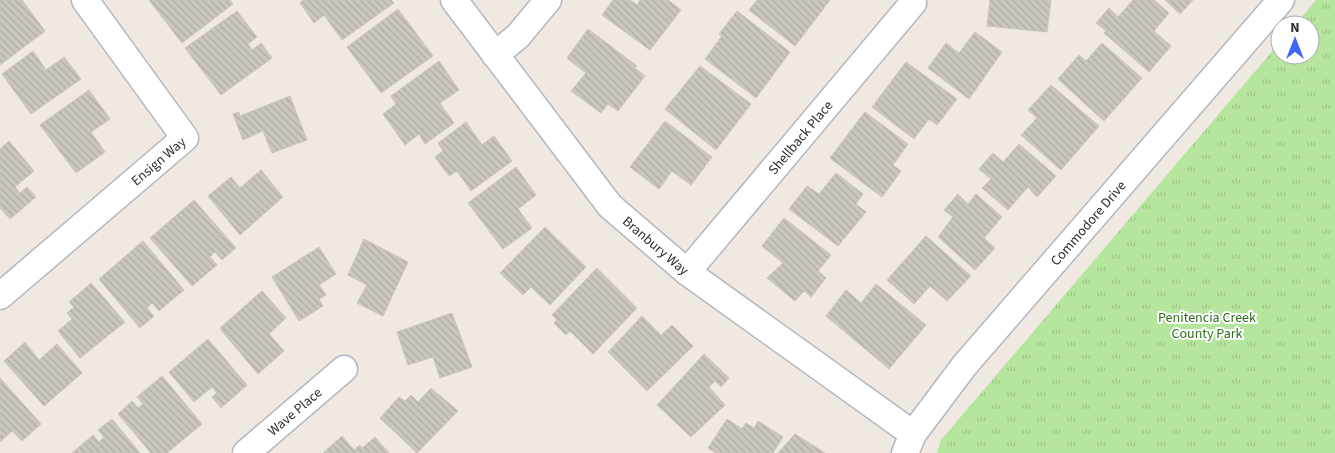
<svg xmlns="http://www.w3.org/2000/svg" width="1335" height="453" font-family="'Source Sans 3',sans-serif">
<defs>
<pattern id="grass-tufts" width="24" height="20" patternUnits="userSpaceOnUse" patternTransform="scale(1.25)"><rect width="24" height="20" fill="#b6e59e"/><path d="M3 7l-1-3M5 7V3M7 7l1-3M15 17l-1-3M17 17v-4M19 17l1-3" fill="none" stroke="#9dc588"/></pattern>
<pattern id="building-back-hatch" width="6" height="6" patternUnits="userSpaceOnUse" patternTransform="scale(1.25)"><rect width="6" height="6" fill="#cbc7bf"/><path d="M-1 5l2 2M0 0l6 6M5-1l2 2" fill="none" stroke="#afaba4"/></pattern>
</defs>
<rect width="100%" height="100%" fill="#efe9e1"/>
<path fill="url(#grass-tufts)" d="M1316,0H1335V453H937L941,440L1280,42V55H1310V25H1295Z"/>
<path fill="url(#building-back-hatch)" stroke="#cbc5ba" d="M0,0H22L45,31L0,65Z
M149,0H230L233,4L182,43Z
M303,0H391L394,3L342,40L324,15L314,23L300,3Z
M613,0H630L637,5L640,0H668L681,10L650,50L602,15Z
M757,0H830L795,46L749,10Z
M990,0H1051L1047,32L987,26Z
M1133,0H1154L1169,13L1154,31L1171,46L1149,72L1104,33L1106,31L1096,23L1109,8L1118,17Z
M1165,0H1193L1180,14Z
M398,9L433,56L381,93L347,47Z
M237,11L257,37L248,44L252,50L261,43L272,58L221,95L185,48Z
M737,11L790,52L756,98L705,59L722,36L719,34Z
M588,29L637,66L635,68L645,76L618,111L608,104L601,113L571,91L586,73L567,58Z
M975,32L1002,52L969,99L928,68L946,43L959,53Z
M1102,43L1142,78L1104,121L1058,79L1079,55L1086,61Z
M33,51L46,70L64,57L81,79L31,114L2,74Z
M439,61L459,90L440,103L454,123L425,144L419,134L405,145L383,114L396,104L391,96Z
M906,62L957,99L937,125L929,119L914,139L872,107Z
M700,66L751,104L716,150L665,109Z
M1051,85L1099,126L1061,170L1021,135L1037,118L1028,110Z
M89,90L110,119L91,132L105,152L76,173L40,125Z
M290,96L307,140L272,153L263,131L243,140L233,114L239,112L240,116Z
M865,112L908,144L893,165L901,171L882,197L830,158Z
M665,121L712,157L691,185L672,171L659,189L630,167Z
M466,122L482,145L494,136L512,161L471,191L457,171L449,176L435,157L443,151L438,143Z
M9,141L34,171L15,187L20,193L27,187L36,197L10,219L0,208V149Z
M1019,144L1056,176L1037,197L1028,187L1008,210L982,188L991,179L979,169L993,153L1003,162Z
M516,167L536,195L518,209L532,228L503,249L468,203Z
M261,170L283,197L240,235L208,196L231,177L240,188Z
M836,173L863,194L856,204L866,212L838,246L789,209L807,186L819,194Z
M958,194L968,204L976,194L1002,217L984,238L995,248L975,270L938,237L953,217L944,210Z
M194,200L236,248L222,260L215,252L210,257L217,265L192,286L150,238Z
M784,218L831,255L818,271L826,278L811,297L804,291L795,301L767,278L783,263L762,246Z
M545,227L586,267L550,305L531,287L523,295L500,273Z
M926,236L971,276L947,301L930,286L914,304L887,280Z
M364,239L408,262L383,316L357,303L367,285L348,275Z
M143,241L184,290L159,311L152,303L147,308L154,316L140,328L99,279Z
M319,247L336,274L319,285L326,295L319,299L323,306L299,321L272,277Z
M597,268L637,308L593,354L570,331L566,335L554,323L557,320L552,315Z
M91,283L125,322L80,358L58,331L72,319L67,313L74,307L69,302Z
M876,284L926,325L889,369L826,316L846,290L861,303Z
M262,291L286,318L269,334L284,351L258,374L221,330V327Z
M452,313L472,367L440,378L433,357L408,365L397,332Z
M642,316L661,335L672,325L693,346L647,391L608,352Z
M208,339L247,385L221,408L212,397L217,393L212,387L194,402L169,372Z
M25,342L39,360L57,344L82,373L44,406L4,361Z
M704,354L729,378L721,387L715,381L709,387L725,405L691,437L657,405Z
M162,376L202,424L167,453H151L118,414L132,401L138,408L143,404L137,397Z
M0,378L41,424L22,441L12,431L0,442Z
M431,388L458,411L417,453L380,418L399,397L405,401L411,395L418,402Z
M112,419L140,453H72L93,435L99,442L104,437L98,430Z
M727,419L742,429L746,423L754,428L758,421L783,437L773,453H716L708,448Z
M795,434L825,453H778Z
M342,436L354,450L360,445L362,448L375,437L389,453H323Z"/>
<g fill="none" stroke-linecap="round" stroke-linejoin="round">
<g stroke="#b4b7c1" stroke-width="29">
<g id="street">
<path id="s1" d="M454,0L610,206L687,272L913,434"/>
<path d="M495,55L518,36L548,0"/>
<path id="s2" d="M687,272L913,3"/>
<path id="s3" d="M0,296L185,138L85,0"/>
<path id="s4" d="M246,453L344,369"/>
<path id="s5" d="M905,453L913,434L964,366L1281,0"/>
</g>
</g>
<use href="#street" stroke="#fff" stroke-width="26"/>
</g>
<g text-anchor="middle" stroke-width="4" stroke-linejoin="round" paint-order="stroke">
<g font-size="14" fill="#2e2e2e" stroke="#fff">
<text dy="5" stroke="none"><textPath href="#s2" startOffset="176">Shellback Place</textPath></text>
<text dy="5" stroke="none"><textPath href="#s3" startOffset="208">Ensign Way</textPath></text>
<text dy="5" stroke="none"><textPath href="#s5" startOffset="295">Commodore Drive</textPath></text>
<text dy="5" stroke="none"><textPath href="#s1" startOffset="319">Branbury Way</textPath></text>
<text dy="5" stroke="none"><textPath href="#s4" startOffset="64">Wave Place</textPath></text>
</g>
<g font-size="14" fill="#2c6e1b" stroke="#fff">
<text x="1207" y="322">Penitencia Creek<tspan x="1207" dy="16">County Park</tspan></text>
</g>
</g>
<g transform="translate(1295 40)"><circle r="24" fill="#ffffff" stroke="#ababab"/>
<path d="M0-4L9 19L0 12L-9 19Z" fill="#4264fb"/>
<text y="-8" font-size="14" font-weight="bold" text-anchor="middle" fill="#2e2e2e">N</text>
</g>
</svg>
